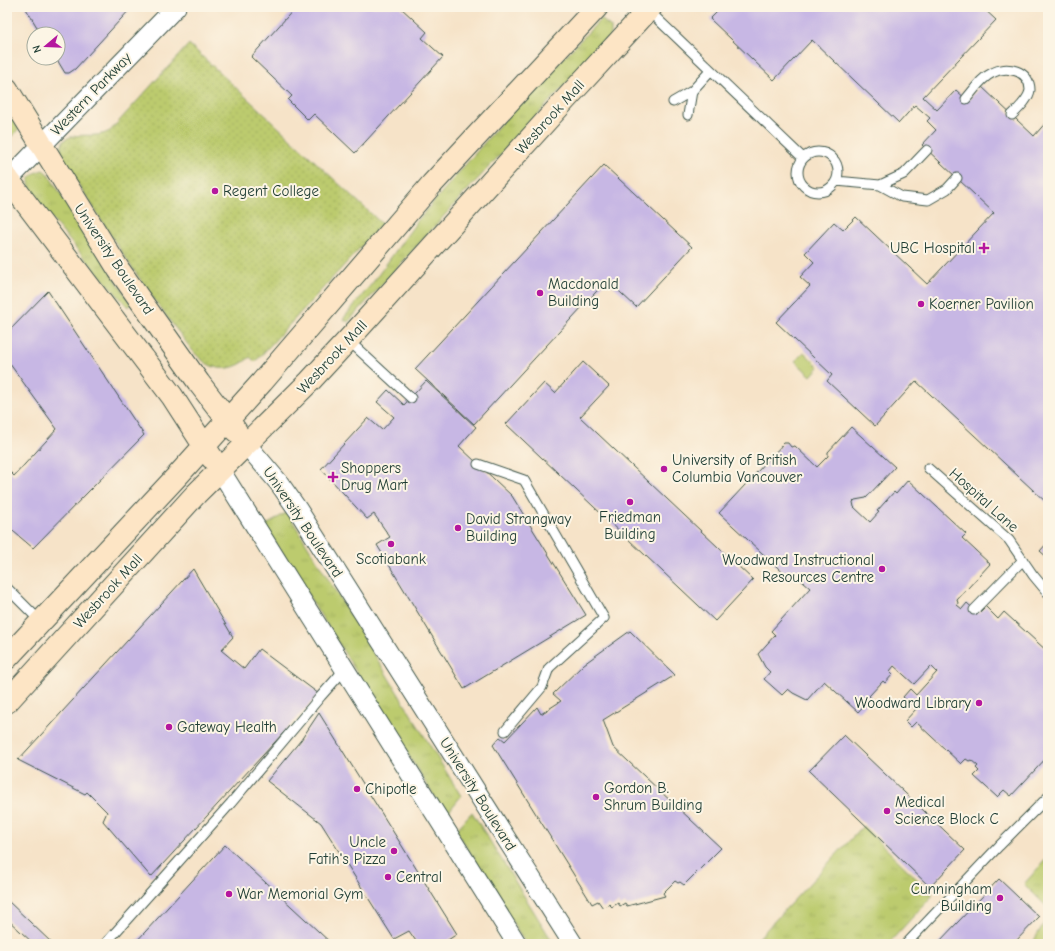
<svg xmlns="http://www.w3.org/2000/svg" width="1055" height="951" font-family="'Comic Neue',sans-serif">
<defs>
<pattern id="grass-tufts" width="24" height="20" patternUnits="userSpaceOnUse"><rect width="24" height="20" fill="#bccb6e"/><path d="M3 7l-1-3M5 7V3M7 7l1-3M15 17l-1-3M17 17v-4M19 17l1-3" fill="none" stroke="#a1af60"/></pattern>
<pattern id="park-dots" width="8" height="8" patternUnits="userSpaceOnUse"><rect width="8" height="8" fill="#bccb6e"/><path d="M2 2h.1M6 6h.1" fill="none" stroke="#a1af60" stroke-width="1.8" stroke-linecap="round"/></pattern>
</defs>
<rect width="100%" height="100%" fill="#fcf5e5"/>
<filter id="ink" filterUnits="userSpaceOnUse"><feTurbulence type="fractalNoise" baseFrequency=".025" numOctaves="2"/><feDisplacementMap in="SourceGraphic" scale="8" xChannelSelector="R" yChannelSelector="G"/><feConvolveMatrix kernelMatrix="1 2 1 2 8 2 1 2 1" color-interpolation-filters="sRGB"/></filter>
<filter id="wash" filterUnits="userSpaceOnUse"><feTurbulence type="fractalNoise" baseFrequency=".012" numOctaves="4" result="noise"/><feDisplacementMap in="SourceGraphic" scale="16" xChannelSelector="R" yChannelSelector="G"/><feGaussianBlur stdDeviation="0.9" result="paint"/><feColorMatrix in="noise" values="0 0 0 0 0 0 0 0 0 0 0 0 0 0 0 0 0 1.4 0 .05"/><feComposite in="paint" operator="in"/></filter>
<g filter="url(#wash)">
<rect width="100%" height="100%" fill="#f6e3c8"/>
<path fill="url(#grass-tufts)" stroke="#6e8451" d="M601,19L611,27V35L462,196L348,322L343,319L374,281L418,220L503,121Z
M7,110L19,129L7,141Z
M43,170L48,174L131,304L128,307C114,291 27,196 29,183C29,175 36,172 43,170Z
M287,512L461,796L446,815L265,526Z
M472,812L554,944H526L456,830Z
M863,826L933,895L888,944H753Z
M1048,857V908L1024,884Z
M1048,916V944H1032Z"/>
<path fill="url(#park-dots)" stroke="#6e8451" d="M189,44L382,224L255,362L250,357C238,368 221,373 206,363C194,355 185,340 176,329C145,288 117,246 90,202C80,186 67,170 60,153L63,141C77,130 95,140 110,131Z"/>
<path fill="#bccb6e" stroke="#6e8451" d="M804,352L819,367L811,376L795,361Z"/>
<g id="blocks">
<path fill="#c7b7e4" d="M25,7H132L75,69L69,73H65L56,58H58V34H41Z
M296,7H400L427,32L422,38L443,57L355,153L314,114L308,120L288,100L292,96L251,57Z
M722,7H982L996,20L923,97L937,110L956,90L968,101L981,86L1034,136L1048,120V504L916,381L875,426L827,381L832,375L776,322L810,286L800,277L814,262L805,253L834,222L843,230L856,217L927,284L994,213L922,145L936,130L927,121L930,118L915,105L899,123L812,40L774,80L710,19Z
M604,165L692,247L636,307L607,280L474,424L415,369Z
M48,291L144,435L33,548L7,526V469L14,476L57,429L7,360V333Z
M583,362L609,386L580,417L753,580L715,621L506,424L544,383L555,393Z
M426,381L476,427L459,446L512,496L586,615L464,689L377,545L390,537L374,514L367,519L321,469L368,418L382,430L394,417L377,402L388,390L404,405Z
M851,427L895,467L866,498L855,500L853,502L854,507L870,522L879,512L877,511L894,492L896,494L908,480L966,534L962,538L990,564L957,600L958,603L957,605L962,609L967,603L979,614L986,607L998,619L1004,612L1048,652V756L1011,796L1004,790L997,797L974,776L979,771L976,768L978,766L971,760L969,761L966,759L961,764L916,722L911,727L905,721L916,709L903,697L910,689L916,695L937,672L931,666L914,684L894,666L890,671L893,674L885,683L883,681L869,696L871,698L858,712L824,681L807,700L793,693L788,689L782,695L764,679L770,672L765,667L758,654L775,635L771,631L810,588L795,575L791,580L719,513L784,443H788L791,447L795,446L817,467L828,456V452Z
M1048,542V558L1040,551Z
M193,569L233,637L221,650L244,669L259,649L319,694L151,877L103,821L107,812L87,792L85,794L18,760Z
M630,631L675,675L603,720L613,747L721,848L684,885L680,882L678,883L675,881L663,893L665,896L627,906L625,903L620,906L618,903L612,907L609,904L603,908L598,901L592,904L493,745L500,737L505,741L537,707L541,714L561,701L553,694L584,664Z
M319,713L457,934L442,944H418L409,931L394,939L321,823L267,781L301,740Z
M844,735L965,850L930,887L809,771Z
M225,845L332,944H134Z
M999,879L1039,917L1013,944H937Z
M7,900L53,944H34L7,919Z"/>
</g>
</g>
<g filter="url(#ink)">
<use href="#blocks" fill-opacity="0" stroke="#3f564a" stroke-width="1"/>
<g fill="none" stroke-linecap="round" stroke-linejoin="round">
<g stroke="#3f564a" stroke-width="11">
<path id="lane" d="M648,10L803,158
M966,99C974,90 981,78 992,73C1006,65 1030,70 1030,90C1029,99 1018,109 1012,115
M673,102L692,91L711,70
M688,115L692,91
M798 172a20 20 0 1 1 40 0a20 20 0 1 1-40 0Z
M836,181L880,185L902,197L928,200L947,189L957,178
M880,185L904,174L927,150
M348,340L411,398
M478,464L524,480L604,618L549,668L542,687L505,731
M928,468L1009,540L1033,575L1048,593
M7,588L41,622
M974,610L1023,560
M105,944L231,803L321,696L337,678L344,669
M906,944L999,846L1048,797"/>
</g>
<g stroke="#3f564a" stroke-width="21">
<path id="street" d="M7,181L176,7
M246,444L279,483L298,510L573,944
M220,470L517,944"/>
</g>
<g stroke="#3f564a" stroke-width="24">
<path id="secondary" d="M7,89L119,270L199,383L236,431
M7,178L172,396L212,458
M7,658L180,473L262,382L432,184L597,7
M7,702L196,494L310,381L348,340L566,99L651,7"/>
</g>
<use href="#lane" stroke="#fff" stroke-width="9"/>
<use href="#street" stroke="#fff" stroke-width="19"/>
<use href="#secondary" stroke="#fde5c5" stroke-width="22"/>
</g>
</g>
<g fill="#b5179e" stroke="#fcf5e5" stroke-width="1.5">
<circle cx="215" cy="191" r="4"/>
<path d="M982 242h4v4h4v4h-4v4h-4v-4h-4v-4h4z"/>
<circle cx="540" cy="293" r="4"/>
<circle cx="921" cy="304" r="4"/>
<circle cx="664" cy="469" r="4"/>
<path d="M331 471h4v4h4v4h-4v4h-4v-4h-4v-4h4z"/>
<circle cx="630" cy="502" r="4"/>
<circle cx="458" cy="528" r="4"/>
<circle cx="391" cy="544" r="4"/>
<circle cx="882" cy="569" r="4"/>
<circle cx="979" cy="703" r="4"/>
<circle cx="169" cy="727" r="4"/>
<circle cx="357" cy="789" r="4"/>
<circle cx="596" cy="797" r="4"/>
<circle cx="887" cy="811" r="4"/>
<circle cx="394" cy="851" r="4"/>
<circle cx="388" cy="877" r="4"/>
<circle cx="229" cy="894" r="4"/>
<circle cx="1000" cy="898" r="4"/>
</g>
<g text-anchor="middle" stroke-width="4" stroke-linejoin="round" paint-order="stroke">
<g font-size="15" fill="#1f3d34" stroke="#fcf5e5">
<text transform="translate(91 94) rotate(-46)" y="5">Western Parkway</text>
<text transform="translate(550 117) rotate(-48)" y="5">Wesbrook Mall</text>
<text transform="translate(114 259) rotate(56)" y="5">University Boulevard</text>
<text transform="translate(332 357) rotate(-47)" y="5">Wesbrook Mall</text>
<text transform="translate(984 500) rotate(42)" y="5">Hospital Lane</text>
<text transform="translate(303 522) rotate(56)" y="5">University Boulevard</text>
<text transform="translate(108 591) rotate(-48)" y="5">Wesbrook Mall</text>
<text transform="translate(478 794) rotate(58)" y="5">University Boulevard</text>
</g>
<g font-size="15" fill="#1f3d34" stroke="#fcf5e5" text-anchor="start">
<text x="223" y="196">Regent College</text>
<text x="975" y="253" text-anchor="end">UBC Hospital</text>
<text x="548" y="289">Macdonald<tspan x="548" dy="17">Building</tspan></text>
<text x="929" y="309">Koerner Pavilion</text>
<text x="672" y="465">University of British<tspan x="672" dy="17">Columbia Vancouver</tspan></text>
<text x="341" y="473">Shoppers<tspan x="341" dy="17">Drug Mart</tspan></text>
<text x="630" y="522" text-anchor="middle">Friedman<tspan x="630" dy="17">Building</tspan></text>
<text x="466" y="524">David Strangway<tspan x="466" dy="17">Building</tspan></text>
<text x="391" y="564" text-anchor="middle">Scotiabank</text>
<text x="874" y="565" text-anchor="end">Woodward Instructional<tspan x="874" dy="17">Resources Centre</tspan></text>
<text x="971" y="708" text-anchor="end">Woodward Library</text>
<text x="177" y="732">Gateway Health</text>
<text x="604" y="793">Gordon B.<tspan x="604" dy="17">Shrum Building</tspan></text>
<text x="365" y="794">Chipotle</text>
<text x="895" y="807">Medical<tspan x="895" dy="17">Science Block C</tspan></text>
<text x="386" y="847" text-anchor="end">Uncle<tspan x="386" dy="17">Fatih's Pizza</tspan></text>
<text x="396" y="882">Central</text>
<text x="992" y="894" text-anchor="end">Cunningham<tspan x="992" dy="17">Building</tspan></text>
<text x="237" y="899">War Memorial Gym</text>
</g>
</g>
<rect width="1055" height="951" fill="none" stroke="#fcf5e5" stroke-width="24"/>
<g transform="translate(46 46) rotate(251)"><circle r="19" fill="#fcf5e5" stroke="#a4ab9e"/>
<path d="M0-3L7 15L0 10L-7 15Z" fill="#b5179e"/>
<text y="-6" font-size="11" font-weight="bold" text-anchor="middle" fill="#1f3d34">N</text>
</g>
</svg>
